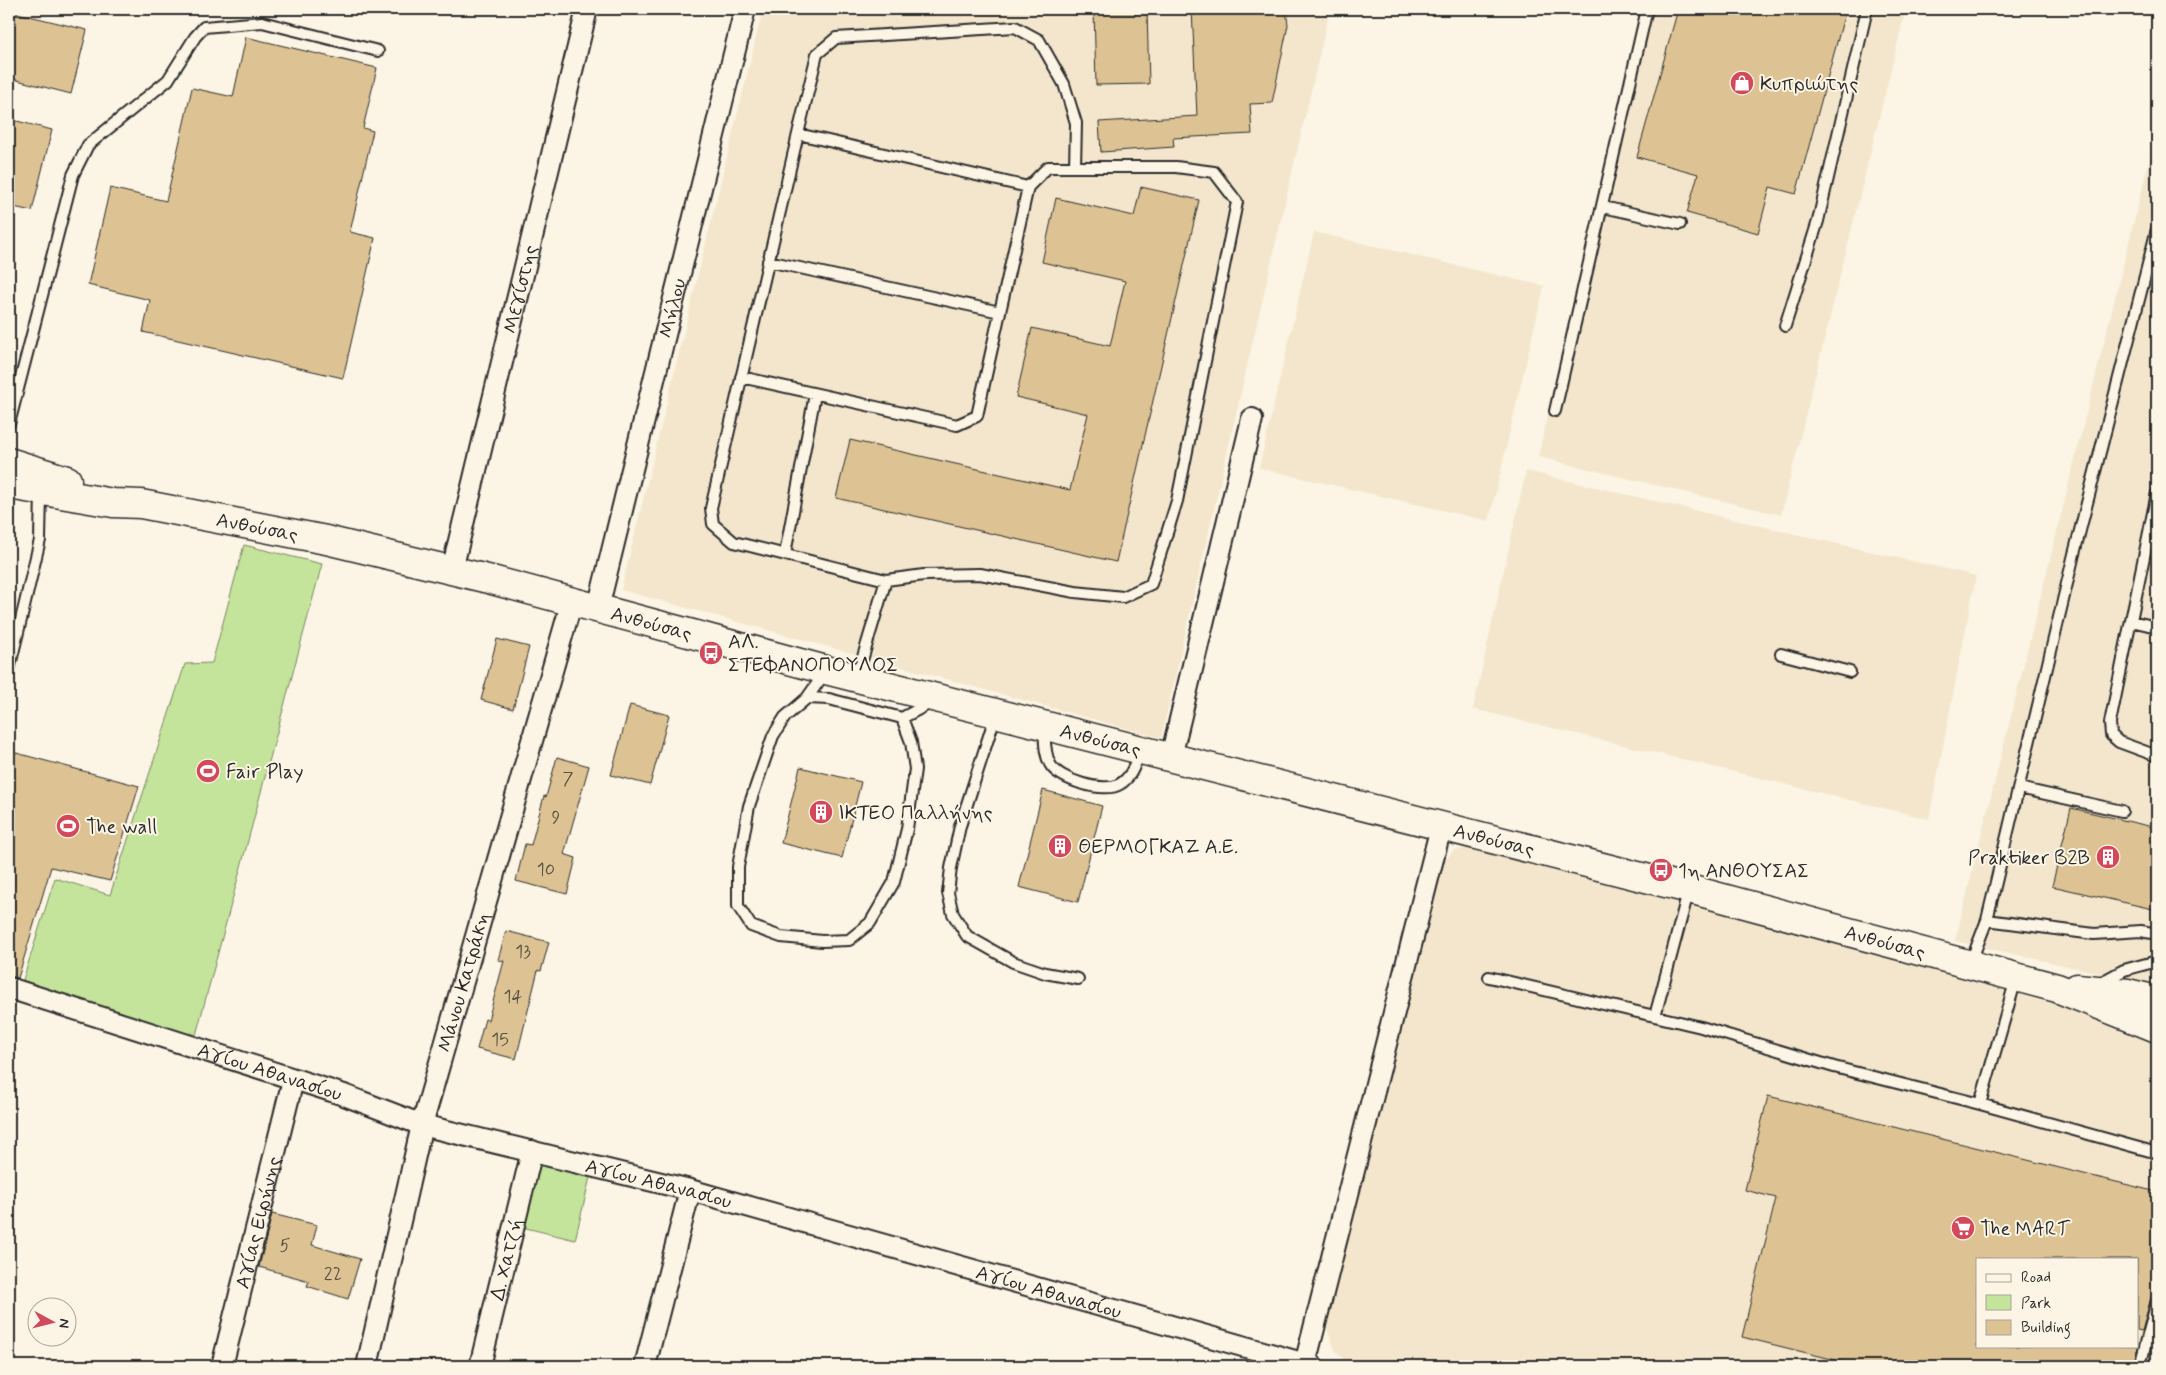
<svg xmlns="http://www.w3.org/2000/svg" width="2166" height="1375" font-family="Mynerve,sans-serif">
<rect width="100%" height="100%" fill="#fcf5e5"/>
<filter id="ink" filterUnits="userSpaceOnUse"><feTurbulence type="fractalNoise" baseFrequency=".02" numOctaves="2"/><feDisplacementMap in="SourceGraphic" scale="10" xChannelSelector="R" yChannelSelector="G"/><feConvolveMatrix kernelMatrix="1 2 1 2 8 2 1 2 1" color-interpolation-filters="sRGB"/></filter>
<g filter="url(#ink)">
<path fill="#f3e6cc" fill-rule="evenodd" d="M763,9H1330L1161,738L621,590Z
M1642,9H1906L1781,515L1538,457Z
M2157,129V986L1955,941Z
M1314,232L1544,286L1489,521L1259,468Z
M1526,471L1976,576L1929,819L1473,709Z
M1470,848L1637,890L2157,1032V1366H1350L1335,1350L1326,1326L1435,886L1446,859L1454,850ZM1977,1259H2137V1346H1977Z"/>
<path fill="#c4e39b" stroke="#788763" d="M244,545L322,564L196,1035L191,1033V1035L22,983L55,878L110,895L185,664L212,663Z
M539,1147L594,1161L575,1240L522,1227Z"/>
<path fill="#ddc393" stroke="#2b2b2b" d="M1094,9H1147L1149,84L1096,85Z
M1192,9H1286L1288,25L1272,103L1250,104L1252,134L1173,138L1174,147L1101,152L1099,122L1197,116Z
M1678,9H1846L1796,194L1770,187L1758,233L1687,213L1698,174L1637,157Z
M13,12L87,30L71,94L9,78V29Z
M246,37L377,68L363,128L373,131L350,232L375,238L343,378L143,332L150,300L88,285L110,188L166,201L192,88L233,97Z
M9,119L52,130L32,211L9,206Z
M1141,187L1199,200L1116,562L836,498L850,440L1070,490L1088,414L1016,397L1032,328L1110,346L1125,281L1042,262L1056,198L1134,216Z
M497,639L529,647L513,709L481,700Z
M630,705L669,715L650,785L611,775Z
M9,751L139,786L110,881L51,867L18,978L9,976Z
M557,757L589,766L564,854L576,858L567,894L516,881L525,844L531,845L544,796L546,797Z
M800,767L861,782L842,858L781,843Z
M1043,790L1102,806L1078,902L1019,887Z
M2071,808L2157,828V910L2052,886Z
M506,931L549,942L541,971L538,970L516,1059L477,1049L485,1019L488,1020L504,961L498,960Z
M1768,1096L2157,1192V1275L2142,1331L2137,1330V1259H1977V1346H2138L2133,1366H1860L1742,1337L1776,1198L1745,1190Z
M272,1214L317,1225L312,1245L360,1259L348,1299L307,1286L309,1281L259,1267Z"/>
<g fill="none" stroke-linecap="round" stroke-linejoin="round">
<g stroke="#2b2b2b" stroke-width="14">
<path id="lane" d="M798,134L1028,187L1048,167H1176L1214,172L1237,202L1177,501L1151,584L1123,597L1075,592L980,574L924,575L886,580L734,542L713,524L711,508Z
M798,134L817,54L836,38L1015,27L1039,40L1064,84L1076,123L1075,167
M1603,207L1680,224
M768,261L1000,312L1028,187
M1785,326L1818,221L1867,9
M741,377L957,425L977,416L1000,312
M1555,411L1647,9
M9,424L73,175L88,145L168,80L195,37L204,27L262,22L378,51
M2157,493L2110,723L2111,735L2119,742L2157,756
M785,554L815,394
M2131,621L2157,627
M1781,654L1850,672
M9,670L40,540L41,492
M826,671L807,698L785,717L773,736L749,806L738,867V906L751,926L781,937L822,941L849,940L870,923L894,882L907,829L915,769L911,742L902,718
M857,677L886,580
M807,698L829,699L902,718L932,702
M996,714L960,826L951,868L948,893L953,914L967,936L1013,962L1045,973L1078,979
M1044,726C1045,739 1044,753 1050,764C1058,780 1105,794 1120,784C1132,777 1135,763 1140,752
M2019,788L2122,811
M1987,920L2094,934L2141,931L2157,934
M1970,964L1987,920L2074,554L2157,229
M1489,977L1701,1027L1834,1067L1980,1104L2157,1153
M2100,983L2124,970L2157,961
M1655,1016L1689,889
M1980,1104L2016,979
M2140,1366L2157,1301"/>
</g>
<g stroke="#2b2b2b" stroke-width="24">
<g id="street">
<path id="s1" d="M452,570L587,9"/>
<path id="s2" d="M598,608L745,9"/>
<path d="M1171,757L1252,419"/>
<path id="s3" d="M9,988L344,1095L422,1125L690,1190L1313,1366"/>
<path d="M1305,1364L1441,827"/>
<path id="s4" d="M222,1366L293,1080"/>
<path id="s5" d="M367,1366L422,1125L572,601"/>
<path id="s6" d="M480,1366L532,1151"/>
<path d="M645,1366L690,1190"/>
</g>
</g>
<g stroke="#2b2b2b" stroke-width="31">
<g id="secondary">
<path d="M9,462L67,480"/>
<path id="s7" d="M9,485L113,503L141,504L326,540L492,580L826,670L1689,889L2057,988L2157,1028"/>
<path d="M2077,988L2128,993L2157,1000"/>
</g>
</g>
<use href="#lane" stroke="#fcf5e5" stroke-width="10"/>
<use href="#street" stroke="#fcf5e5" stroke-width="20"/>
<use href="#secondary" stroke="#fcf5e5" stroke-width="28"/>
</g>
</g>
<defs>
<g id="shop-disc" transform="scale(1.25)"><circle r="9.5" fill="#d1495b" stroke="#fcf5e5"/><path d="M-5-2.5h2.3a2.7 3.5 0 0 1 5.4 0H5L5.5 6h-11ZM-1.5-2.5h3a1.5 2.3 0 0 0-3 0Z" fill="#fff"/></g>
<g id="bus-disc" transform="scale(1.25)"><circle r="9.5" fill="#d1495b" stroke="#fcf5e5"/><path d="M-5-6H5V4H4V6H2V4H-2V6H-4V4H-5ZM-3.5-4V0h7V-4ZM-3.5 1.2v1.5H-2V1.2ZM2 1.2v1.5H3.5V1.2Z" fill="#fff"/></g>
<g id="stadium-disc" transform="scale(1.25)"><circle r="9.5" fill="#d1495b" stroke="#fcf5e5"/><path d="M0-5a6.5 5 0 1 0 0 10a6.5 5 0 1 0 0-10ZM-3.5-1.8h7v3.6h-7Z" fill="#fff"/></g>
<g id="building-disc" transform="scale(1.25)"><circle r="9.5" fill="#d1495b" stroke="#fcf5e5"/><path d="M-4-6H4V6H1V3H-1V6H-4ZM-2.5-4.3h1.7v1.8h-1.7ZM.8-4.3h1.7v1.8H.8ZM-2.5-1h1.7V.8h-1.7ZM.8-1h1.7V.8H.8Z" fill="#fff"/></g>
<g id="supermarket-disc" transform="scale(1.25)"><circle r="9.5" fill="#d1495b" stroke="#fcf5e5"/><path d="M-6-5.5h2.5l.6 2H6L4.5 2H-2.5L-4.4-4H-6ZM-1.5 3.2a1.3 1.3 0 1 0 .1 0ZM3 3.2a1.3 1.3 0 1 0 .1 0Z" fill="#fff"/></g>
</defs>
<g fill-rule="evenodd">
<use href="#shop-disc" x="1742" y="83"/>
<use href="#bus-disc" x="711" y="653"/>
<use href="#stadium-disc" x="208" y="771"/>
<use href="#building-disc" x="821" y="812"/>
<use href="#stadium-disc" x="68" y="826"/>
<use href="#building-disc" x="1060" y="846"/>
<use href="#building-disc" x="2108" y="857"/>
<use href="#bus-disc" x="1661" y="870"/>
<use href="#supermarket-disc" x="1963" y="1228"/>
</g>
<g text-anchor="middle" stroke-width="4" stroke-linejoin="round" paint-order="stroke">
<g font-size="18" fill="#585145">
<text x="568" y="784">7</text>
<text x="556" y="823">9</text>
<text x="546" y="875">10</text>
<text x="523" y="957">13</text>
<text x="513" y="1002">14</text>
<text x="500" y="1045">15</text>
<text x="285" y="1251">5</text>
<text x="333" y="1279">22</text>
</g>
<g font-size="20" fill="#2b2b2b" stroke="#fcf5e5" text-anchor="start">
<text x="1760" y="90">Κυπριώτης</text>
<text x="728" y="648">ΑΛ.<tspan x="728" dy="23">ΣΤΕΦΑΝΟΠΟΥΛΟΣ</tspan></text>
<text x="226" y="778">Fair Play</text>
<text x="838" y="819">ΙΚΤΕΟ Παλλήνης</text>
<text x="86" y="833">The wall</text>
<text x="1078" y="853">ΘΕΡΜΟΓΚΑΖ Α.Ε.</text>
<text x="2090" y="864" text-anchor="end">Praktiker B2B</text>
<text x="1678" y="877">1η ΑΝΘΟΥΣΑΣ</text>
<text x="1980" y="1235">The MART</text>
</g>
<g font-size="20" fill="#2b2b2b" stroke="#fcf5e5">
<text dy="7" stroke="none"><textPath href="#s1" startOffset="289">Μεγίστης</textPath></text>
<text dy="7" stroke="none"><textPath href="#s2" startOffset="309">Μήλου</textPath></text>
<text dy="7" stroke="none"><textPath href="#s7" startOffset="252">Ανθούσας</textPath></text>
<text dy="7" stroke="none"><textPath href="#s7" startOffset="658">Ανθούσας</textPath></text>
<text dy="7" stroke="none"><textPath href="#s7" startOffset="1122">Ανθούσας</textPath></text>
<text dy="7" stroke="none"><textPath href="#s7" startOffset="1528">Ανθούσας</textPath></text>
<text dy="7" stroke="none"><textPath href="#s7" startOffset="1932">Ανθούσας</textPath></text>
<text dy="7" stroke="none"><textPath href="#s5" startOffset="396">Μάνου Κατράκη</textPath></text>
<text dy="7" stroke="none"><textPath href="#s3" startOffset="274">Αγίου Αθανασίου</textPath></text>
<text dy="7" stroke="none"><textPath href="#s3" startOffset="679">Αγίου Αθανασίου</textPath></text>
<text dy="7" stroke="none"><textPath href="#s4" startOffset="148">Αγίας Ειρήνης</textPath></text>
<text dy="7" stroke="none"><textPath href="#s6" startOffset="110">Δ. Χατζή</textPath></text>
<text dy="7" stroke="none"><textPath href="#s3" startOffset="1084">Αγίου Αθανασίου</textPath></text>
</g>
</g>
<rect width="2166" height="1375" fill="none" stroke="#fcf5e5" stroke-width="30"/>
<rect x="15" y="15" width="2136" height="1345" fill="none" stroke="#2b2b2b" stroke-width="2" filter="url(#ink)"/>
<rect x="1976" y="1258" width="162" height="90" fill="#fcf5e5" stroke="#a8a49b"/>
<rect x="1986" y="1274" width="25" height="8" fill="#fcf5e5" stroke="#a8a49b"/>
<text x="2021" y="1282" font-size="15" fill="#2b2b2b">Road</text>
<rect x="1986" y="1295" width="25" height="15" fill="#c4e39b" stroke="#a8a49b"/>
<text x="2021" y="1308" font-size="15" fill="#2b2b2b">Park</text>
<rect x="1986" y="1320" width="25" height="15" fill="#ddc393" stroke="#a8a49b"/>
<text x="2021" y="1332" font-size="15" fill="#2b2b2b">Building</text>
<g transform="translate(52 1322) rotate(97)"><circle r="24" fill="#fcf5e5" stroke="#a8a49b"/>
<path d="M0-4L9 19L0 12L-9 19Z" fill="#d1495b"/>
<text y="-8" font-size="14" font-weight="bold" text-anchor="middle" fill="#2b2b2b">N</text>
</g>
</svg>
